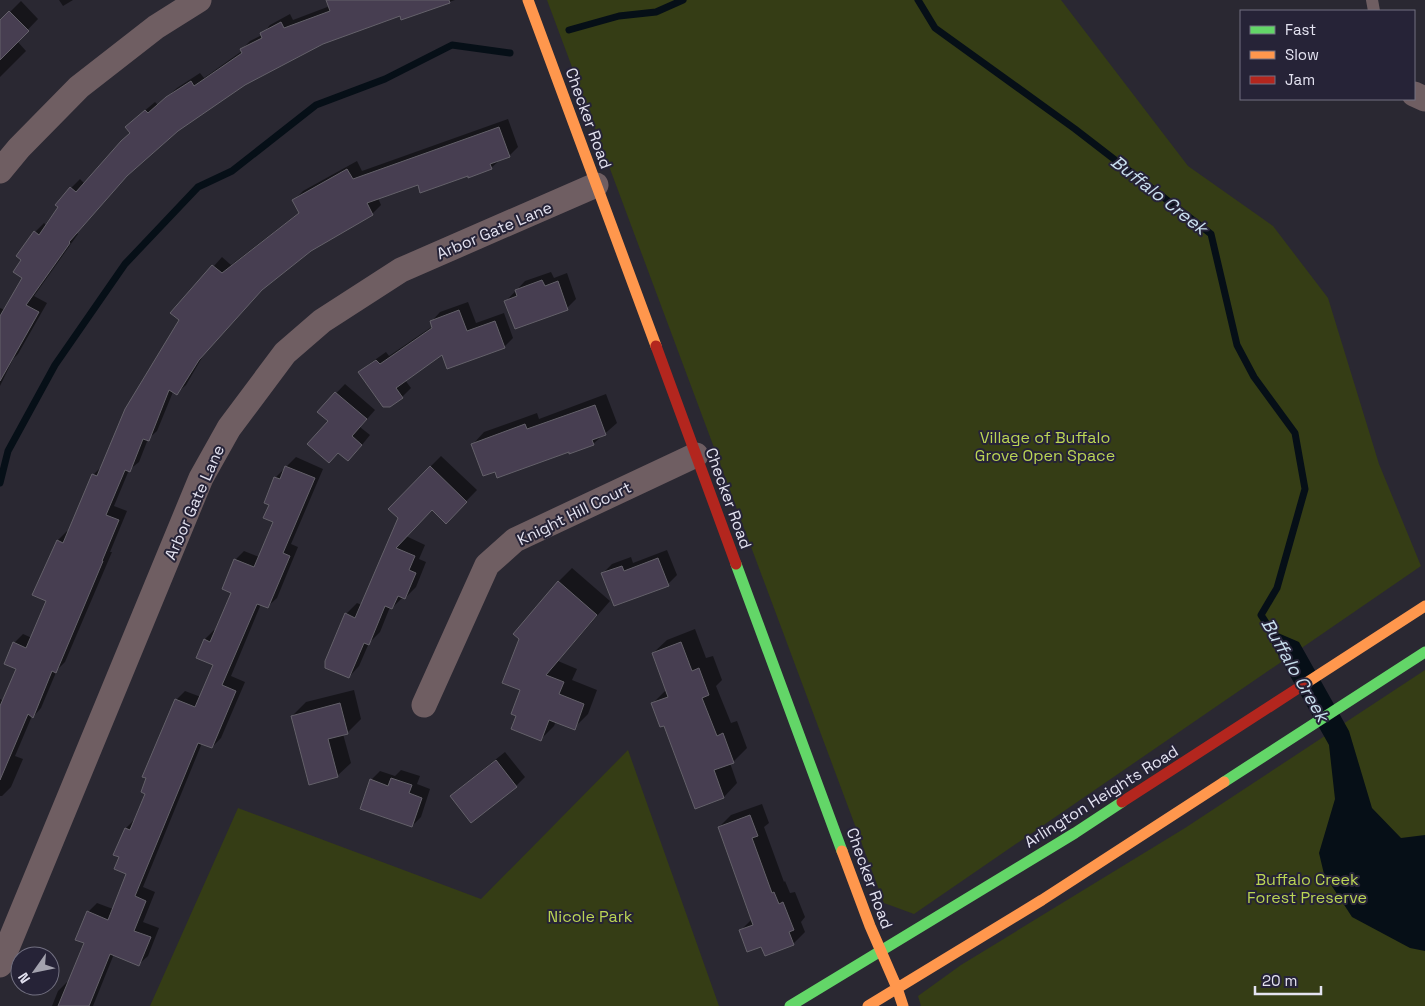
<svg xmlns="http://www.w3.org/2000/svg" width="1425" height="1006" font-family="'Space Grotesk',sans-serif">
<rect width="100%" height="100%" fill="#2a2832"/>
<path fill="#353d15" d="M547,0H1061L1188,166L1273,226L1328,298L1379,464L1421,566L914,914L884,903Z
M1425,670V1006H921L918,996L961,965L1185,828Z
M628,750L719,1006H150L238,808L481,899Z"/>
<path fill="#060f17" d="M1271,630L1299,642L1349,731L1372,808L1401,838L1425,835V951L1410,948L1352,917L1324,874L1319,853L1335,799L1329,745L1271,642Z"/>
<path fill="#0007" d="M59,0H73L63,6Z
M328,0H455L402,18L401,15L323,43L244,84L177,130L131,170L77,233L78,234L34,296L47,303L18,354L13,359L0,386V308L5,310L23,277V260L35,232L44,223L47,226L71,188L80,179L85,184L132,132L136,118L155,102L158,105L177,88L200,73L204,78L242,51L241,50L250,41L262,35L270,25L290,14L293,20L330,6Z
M21,1L38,19L17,41L26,51L0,77V22Z
M508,119L518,147L509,156L501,159L491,168L419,184L378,198L381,205L372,214L311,250L264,286L207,349L186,385L176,394L173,392L157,431L148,439L139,462L129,470L114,506L127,511L110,552H112L65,662L57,670L41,708L33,717L32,716L15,756L23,759L11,787L2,796H0V699L4,701L17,668L14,643L23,634L32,638L47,601L58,540L67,531L69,532L93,475L103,465L180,320L172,313L222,257L231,265L300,212L294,200L303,191L357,161L362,171Z
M551,272L554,278L567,273L576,299L567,308L506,301L525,281Z
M468,302L476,323L504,313L513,338L504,347L443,353L405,380L411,388L402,397L360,373L369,364L386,352L389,356L433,326L431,322L440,312Z
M345,384L375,410L360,427L370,435L357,451L330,421L319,411Z
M606,394L617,423L593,444L496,471L473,444L484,432L537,413L539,419Z
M441,456L477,490L446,522L432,508L406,536L425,545L419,559L426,562L416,587L405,598L403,597L392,608L390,607L380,632L369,643L359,666L349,677L346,614L357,603L362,605L430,467Z
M296,457L323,469L291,544L298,547L277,598L267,607L261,604L231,676L245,682L221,738L212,747L202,743L143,887L155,892L143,922L159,928L148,956L138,965L114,954L93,1006H52L58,991L67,982H69L86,943L88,912L97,903L113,909L128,873L120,856L126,828L135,819L146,793L176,700L185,691L201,697L214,665L205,639L214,630L216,631L233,592L235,560L244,551L259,557L274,522L270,504L275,478Z
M667,550L677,575L668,584L603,573L612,564L631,557L633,563Z
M572,568L610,601L558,661L577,669L572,680L597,690L588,714L574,728L556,721L554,726L541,739L513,728L558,582Z
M695,629L706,658L713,656L722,680L716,686L731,723L737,721L747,748L733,762L730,763L737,783L724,797L696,807L665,724L653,703L667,689L653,653L667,640Z
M354,690L361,719L347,733L343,734L351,763L337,776L292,716L306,702Z
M505,752L525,777L516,786L452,796L461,787Z
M401,770L420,776L417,784L430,789L421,817L412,826L371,780L380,771L395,776Z
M762,804L769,823L764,827L784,882L785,881L790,893L795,892L805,917L801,922L805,932L793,944L762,945L740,931L752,919L719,827L731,815Z"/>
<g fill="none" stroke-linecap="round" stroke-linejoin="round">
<path stroke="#060f17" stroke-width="7" d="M918,0L935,28L1075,129L1211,234L1237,345L1254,377L1295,433L1305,489L1277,588L1261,615L1276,638
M569,30L619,16L656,12L683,0
M0,483L8,451L55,365L125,264L198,187L232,171L316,105L385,79L452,45L510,53"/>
</g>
<path fill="#473e51" stroke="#64616a" d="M326,0H449L450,3L401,20L400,16L323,44L245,85L178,131L127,176L69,242L70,243L26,305L39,312L0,381V316L22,278L13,272L21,260L16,256L34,231L39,235L58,207L55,205L70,187L76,192L121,141L130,133L125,127L145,110L148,113L166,97L191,81L194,86L242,53L240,49L262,38L260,33L281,22L284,28L330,11Z
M9,11L29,31L0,60V20Z
M499,127L510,157L490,164L492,169L468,178V176L420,193L418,185L367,203L373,215L311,251L262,290L199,360L177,395L169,390L149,441L143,439L130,472L125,470L106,515L119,520L102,561H103L56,673L52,671L33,718L28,714L0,780V706L16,669L4,664L13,642L26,648L46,601L32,595L57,540L63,543L92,474L97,476L125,409L179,320L170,313L212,265L222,273L299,213L292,200L347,169L353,179Z
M542,280L545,286L558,281L568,310L515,329L504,301L517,296L515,290Z
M459,310L467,331L495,321L505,348L447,369L442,355L396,388L403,398L390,407H383L358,372L376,360L380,364L432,328L430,321Z
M335,392L367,419L352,436L362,445L348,461L338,453L329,463L307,444L328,421L317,412Z
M595,405L606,435L592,440L594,445L569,454V452L497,478L495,472L483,476L471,444L525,424L527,429Z
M285,466L315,478L283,553L290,556L268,608L257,604L222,685L236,691L212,748L198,743L135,896L146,901L134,931L151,937L139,966L110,954L89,1006H58L84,943L75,940L87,911L108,920L126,874L114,869L119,857L113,855L125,828L130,830L145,794L141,792L146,778L142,777L175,699L195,707L213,665L196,658L204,639L210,642L231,593L222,589L234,559L254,567L273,522L263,518L269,505L264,503L274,477L280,479Z
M430,466L467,502L446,524L432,510L396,548L415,556L409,570L416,573L405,599L398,596L392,609L385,606L369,645L364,643L349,678L325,668V661L345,613L355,618L398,518L388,509Z
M658,558L669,586L614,606L601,573L622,566L624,571Z
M558,581L597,615L546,675L564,682L559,694L584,704L575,730L549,720L541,741L511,729L516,716L511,714L520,690L502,683L519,639L513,634Z
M681,642L692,671L699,668L709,695L702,698L717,736L723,733L734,763L714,770L724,798L695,809L664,726L660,727L651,703L668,697L652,653Z
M340,703L348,734L328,739L338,777L309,785L291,716Z
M496,760L517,787L471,823L450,796Z
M391,778L412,785L409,793L422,798L412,827L360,809L370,779L388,786Z
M750,815L758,836L752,838L772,893L774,892L779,904L783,902L794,930L789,932L794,945L765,956L761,947L747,952L739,930L753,925L718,827Z"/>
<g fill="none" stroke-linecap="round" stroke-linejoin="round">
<path stroke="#6f5e62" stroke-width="12" d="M1372,0L1374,11"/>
<path stroke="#6f5e62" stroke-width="25" d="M1414,94L1425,99
M0,171L19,148L79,87L156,27L199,0
M424,705L487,565L515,540L696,455
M0,965L201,478L229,428L285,353L322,321L401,270L596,185"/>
<path stroke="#63d668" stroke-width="11" d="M736,564L842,851
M1224,782L1425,652
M790,1006L1075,833L1122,802"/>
<path stroke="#ff974d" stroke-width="11" d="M528,0L656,346
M1303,685L1425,606
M842,851L870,926L897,988L903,1006
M868,1006L1042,900L1224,782"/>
<path stroke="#b3261e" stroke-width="11" d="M656,346L736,564
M1122,802L1303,685"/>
</g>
<g text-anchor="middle" stroke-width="4" stroke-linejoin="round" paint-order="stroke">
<g font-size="16" fill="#e4e3f1" stroke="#262337">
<text transform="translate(589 118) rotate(70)" y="6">Checker Road</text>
<text transform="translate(494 230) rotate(-23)" y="6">Arbor Gate Lane</text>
<text transform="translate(729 498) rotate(70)" y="6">Checker Road</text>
<text transform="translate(194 502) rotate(-66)" y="6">Arbor Gate Lane</text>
<text transform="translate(574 513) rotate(-26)" y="6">Knight Hill Court</text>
<text transform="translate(1101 796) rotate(-32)" y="6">Arlington Heights Road</text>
<text transform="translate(870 878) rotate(70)" y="6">Checker Road</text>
</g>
<g font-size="16" fill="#bbd554" stroke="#262337">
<text x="1045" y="443">Village of Buffalo<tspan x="1045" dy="18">Grove Open Space</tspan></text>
<text x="1307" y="885">Buffalo Creek<tspan x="1307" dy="18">Forest Preserve</tspan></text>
<text x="590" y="922">Nicole Park</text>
</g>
<g font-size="18" font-style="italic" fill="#cae0ef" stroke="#262337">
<text transform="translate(1159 195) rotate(38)" y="6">Buffalo Creek</text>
<text transform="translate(1295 670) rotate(60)" y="6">Buffalo Creek</text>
</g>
</g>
<rect x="1240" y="10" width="175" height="90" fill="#262337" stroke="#727081"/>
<rect x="1250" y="26" width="25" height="8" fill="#63d668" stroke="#727081"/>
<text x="1285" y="35" font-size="15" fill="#e4e3f1">Fast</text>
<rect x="1250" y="51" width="25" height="8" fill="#ff974d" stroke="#727081"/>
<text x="1285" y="60" font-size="15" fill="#e4e3f1">Slow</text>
<rect x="1250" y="76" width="25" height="8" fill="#b3261e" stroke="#727081"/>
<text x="1285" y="85" font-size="15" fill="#e4e3f1">Jam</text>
<g transform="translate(35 971) rotate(237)"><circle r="24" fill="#262337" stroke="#727081"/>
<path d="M0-4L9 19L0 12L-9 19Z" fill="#a3a2ae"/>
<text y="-8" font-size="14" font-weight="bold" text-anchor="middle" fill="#e4e3f1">N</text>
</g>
<path d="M1255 986v8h66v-8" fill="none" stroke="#e4e3f1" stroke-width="2.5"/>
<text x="1262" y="986" font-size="15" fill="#e4e3f1" stroke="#262337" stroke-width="4" paint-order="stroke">20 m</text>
</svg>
